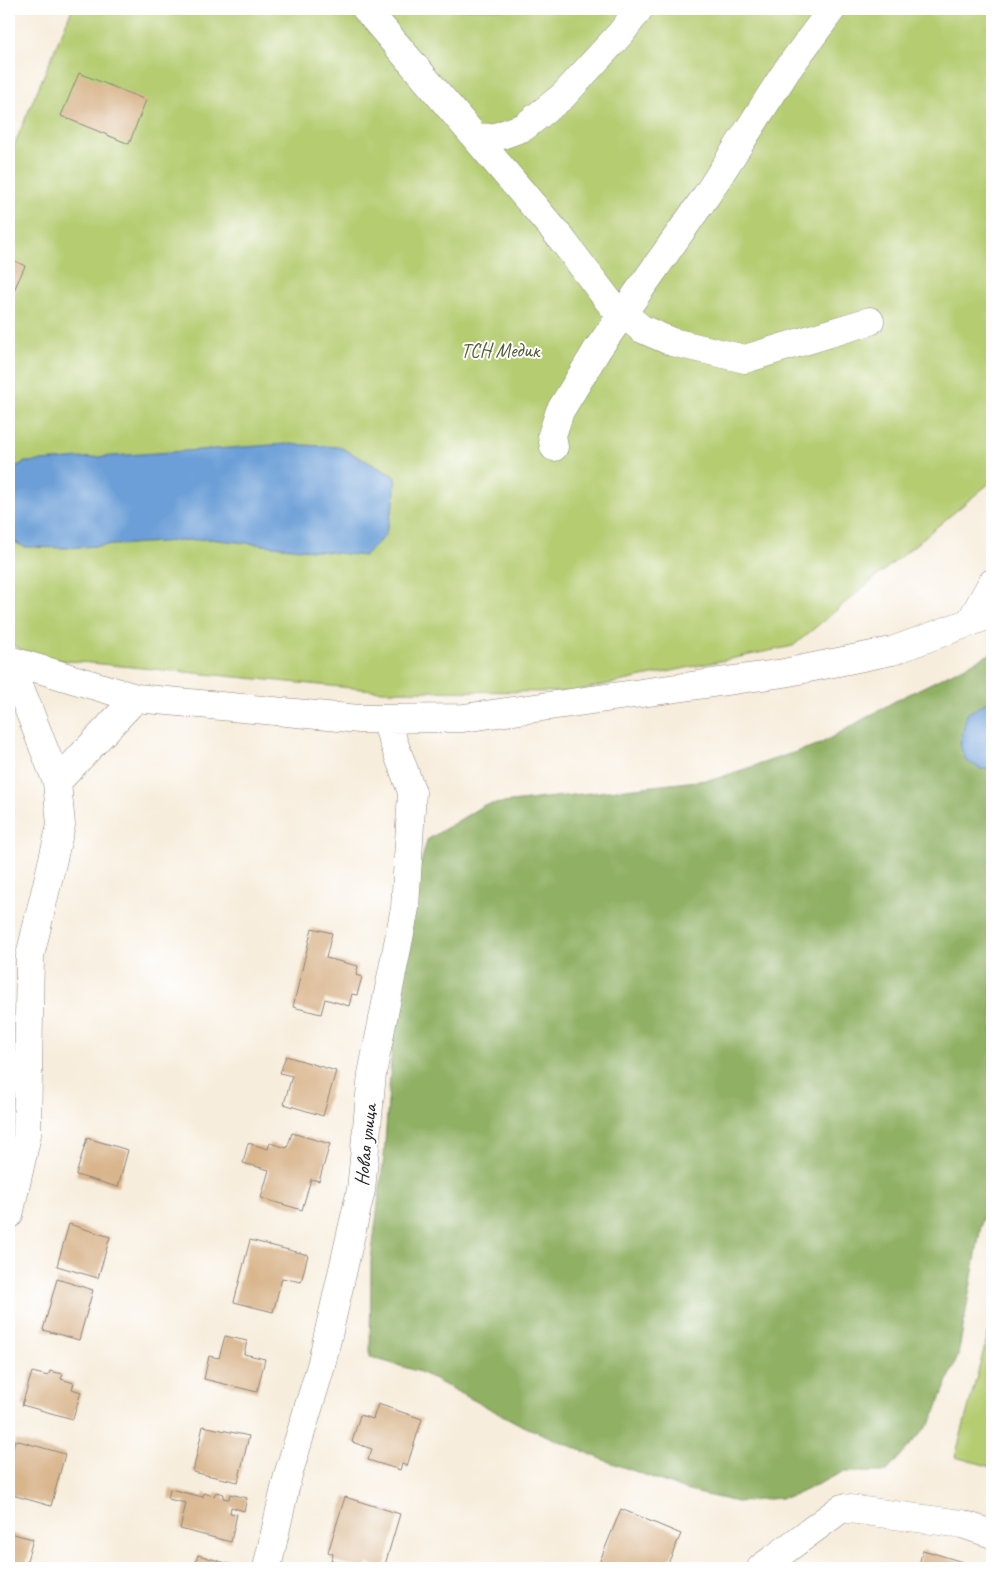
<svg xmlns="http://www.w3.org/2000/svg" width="1001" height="1577" font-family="Caveat,sans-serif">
<rect width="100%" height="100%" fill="#fff"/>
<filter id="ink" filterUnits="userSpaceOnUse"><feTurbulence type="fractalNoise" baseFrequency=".02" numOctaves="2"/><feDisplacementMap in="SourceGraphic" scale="10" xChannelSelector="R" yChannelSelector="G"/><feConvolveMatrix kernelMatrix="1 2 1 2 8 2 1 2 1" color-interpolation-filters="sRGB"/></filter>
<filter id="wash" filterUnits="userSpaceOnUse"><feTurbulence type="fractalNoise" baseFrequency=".0096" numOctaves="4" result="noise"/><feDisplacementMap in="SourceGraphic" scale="20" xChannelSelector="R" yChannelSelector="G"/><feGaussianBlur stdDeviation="1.12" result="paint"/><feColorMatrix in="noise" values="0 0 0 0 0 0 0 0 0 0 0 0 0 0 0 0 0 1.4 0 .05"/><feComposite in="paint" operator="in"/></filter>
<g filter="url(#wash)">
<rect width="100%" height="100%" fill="#f7eddc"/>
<path fill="#b5cc71" stroke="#687446" d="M72,9H992V481L793,646L570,692L383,691L38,658L9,643V157Z
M992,1320V1467L955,1457Z"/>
<path fill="#90b063" stroke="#566640" d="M992,653V1061L990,1062L992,1075V1164L958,1356L931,1422L886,1472H843L791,1497L737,1502L689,1491L604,1460L521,1425L420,1372L370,1357L371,1260L384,1156L395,1007L415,886L427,840L484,805L715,779L820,744L897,700Z"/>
<path fill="#6c9fd7" stroke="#445e7a" d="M287,444L340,447L396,477L394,503L385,536L364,556L209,539L66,548L24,547L9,539V470L25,462Z
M992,699V770L981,769L966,761L960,745L967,714Z"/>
<g id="blocks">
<path fill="#d9b58c" d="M79,73L146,100L129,144L61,116Z
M9,258L25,266L9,301Z
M312,928L332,933L326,958L358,966L356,975L362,977L357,995L352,994L349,1006L325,999L321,1014L293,1007Z
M286,1056L336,1071L323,1116L284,1104L292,1076L280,1073Z
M292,1133L330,1144L319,1181L311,1179L302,1210L261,1198L269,1170L243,1163L248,1143L268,1149L270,1143L287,1148Z
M87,1138L128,1150L118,1187L76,1175Z
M69,1224L110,1237L98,1278L57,1266Z
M250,1240L308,1255L301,1282L282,1278L273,1312L234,1302Z
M57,1279L93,1290L79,1340L43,1330Z
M225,1336L247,1341L244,1354L265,1359L257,1392L204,1379L209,1356L219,1358Z
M50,1371L63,1374L61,1379L74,1383L72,1389L81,1392L73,1419L22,1405L32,1372L48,1376Z
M378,1404L422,1419L407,1466L402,1464L400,1470L368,1460L372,1449L352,1442L360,1415L373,1419Z
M203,1426L249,1436L238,1482L193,1472Z
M15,1440L65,1454L51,1506L9,1494V1462Z
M170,1489L203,1497L204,1493L214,1496L216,1492L224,1494L223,1498L229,1499L230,1494L247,1498L244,1511L231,1507L230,1513L237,1514L231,1542L180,1529L186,1503L168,1499Z
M345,1497L400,1514L384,1568L367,1563L366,1568H360L331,1560L333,1554L328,1552Z
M621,1509L681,1534L666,1568H597Z
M9,1533L33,1539L25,1568H9Z
M923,1550L976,1566L975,1568H918Z
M198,1555L233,1565L232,1568H194Z"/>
</g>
</g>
<g filter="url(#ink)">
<use href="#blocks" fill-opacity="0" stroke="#8a847c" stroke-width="1"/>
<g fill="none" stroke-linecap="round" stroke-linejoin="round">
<g stroke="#8a847c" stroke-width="29">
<path id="minor" d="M366,9L560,237L611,304L642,329L672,342L745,359L870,321
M476,137L493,138L524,127L563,96L621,33L639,9
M554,447L552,435L560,411L597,350L706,196L787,70L832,9
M970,622L992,583
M9,660L136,698L359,719L463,718L784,673L892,651L992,614
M57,782L136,698
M9,1215L27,1135L30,956L61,825L57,782L10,662
M267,1568L288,1475L321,1366L361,1190L372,1074L405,908L412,792L385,719
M761,1568L842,1508L962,1524L992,1534"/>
</g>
<use href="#minor" stroke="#fff" stroke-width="28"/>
</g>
</g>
<g text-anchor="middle" stroke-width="4" stroke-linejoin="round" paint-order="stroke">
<g font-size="20" fill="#525a3a" stroke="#fff">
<text x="500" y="357">ТСН Медик</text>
</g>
<g font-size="20" fill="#1c1c1c" stroke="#fff">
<text transform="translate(365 1145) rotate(-84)" y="7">Новая улица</text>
</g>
</g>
<rect width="1001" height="1577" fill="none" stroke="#fff" stroke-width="30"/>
</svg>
